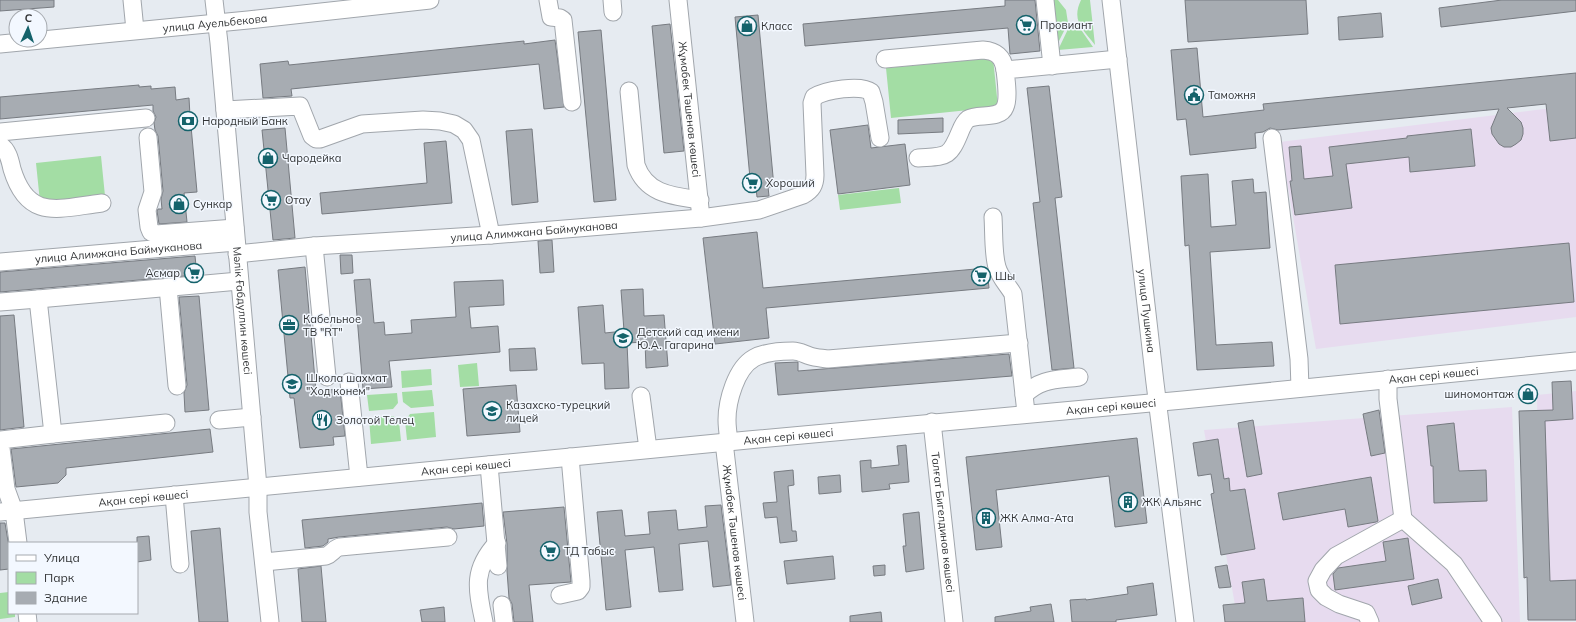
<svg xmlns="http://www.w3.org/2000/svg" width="1576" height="622" font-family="Mulish,sans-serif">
<rect width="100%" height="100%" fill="#e6ebf1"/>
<path fill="#e7dbef" d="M1576,105V317L1316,349L1280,142Z
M1576,391V608L1540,609L1537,395Z
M1512,407L1520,622H1238L1204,430Z"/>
<path fill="#a3dda4" d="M1050,0H1058L1066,10L1068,23L1055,49Z
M1081,0H1090L1095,45C1083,29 1071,21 1081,0Z
M1077,24L1093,47L1058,50L1070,25Z
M993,58L998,107L891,118L886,68Z
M101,156L105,196L40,202L36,163Z
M899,188L901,203L840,210L838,195Z
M477,363L479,386L460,387L458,365Z
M431,369L432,385L402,388L401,371Z
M432,390L434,406L411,408L403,402L402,392Z
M397,393L398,403L393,409L369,411L367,395Z
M434,412L436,437L407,440L405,421L410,414Z
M393,416L399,421L401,441L371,444L369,418Z
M9,592V613H15V617L0,619V593Z"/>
<path fill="#a7acb2" stroke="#777b81" d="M0,0H54V7L0,11Z
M1005,0H1035L1040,51L1010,54L1008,28L805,46L803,24L1005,6Z
M1185,0H1306L1308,34L1188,42Z
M1502,0H1576V11L1441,27L1439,8Z
M1381,13L1383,37L1339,40L1338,17Z
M758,15L774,187H768L769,196L757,197L756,188L751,189L735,17Z
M670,24L684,151L664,153L652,26Z
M601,30L616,200L594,202L578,32Z
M555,40L564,107L544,109L539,64L291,89L292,96L263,98L260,64L288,61L289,65L524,41V44Z
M1197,48L1203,117L1264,110L1263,104L1576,73V138L1550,141L1546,104L1507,108L1521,122L1523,128V134L1521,140L1516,144L1511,147H1504L1499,144L1492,134L1491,128L1499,109L1278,130L1270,128L1263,132L1255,133L1256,148L1190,155L1186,119L1177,120L1171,50Z
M139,85V87L151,86V89L175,87L176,100L189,98L190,116H193L194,126H191L197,192L184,193L187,222L159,224L157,211L158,209H162L161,199L163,191L158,136L155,130L154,123L156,117L153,111V105L0,119V97Z
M1049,86L1062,197L1055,198L1074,368L1052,370L1033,203L1040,202L1027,88Z
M943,118V132L898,134V120Z
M868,125L871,148L905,144L910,185L838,194L830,130Z
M285,128L295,238L273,240L262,130Z
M532,129L538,202L512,205L506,131Z
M1471,129L1475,166L1410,172L1409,157L1346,164L1352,208L1295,215L1290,181H1292L1289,147L1301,146L1304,179L1333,176L1329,147L1407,138V136Z
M446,141L452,203L322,214L320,193L427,183L424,143Z
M1208,174L1211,227L1236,225L1232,181L1253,179L1254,193L1266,192L1270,248L1210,252L1216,345L1272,342L1274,366L1197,370L1189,245L1185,246L1181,176Z
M757,232L763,288L987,268L989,288L766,308L769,338L715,344L703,238Z
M552,240L554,272L540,273L538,241Z
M1569,243L1574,302L1340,324L1335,265Z
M340,255H352L353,273L341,274Z
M195,256L197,275L0,292V272Z
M305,267L316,391L340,389L345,436L333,437L334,445L300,448L294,398H290L278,270Z
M370,279L374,323L384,322L385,335L412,333L411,320L456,317L454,282L503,280L504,305L469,307L471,328L498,326L500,352L389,361L392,387L363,389L354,280Z
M643,289L644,316L664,315L668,366L646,368L645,342L627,343L629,388L605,389L604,363L582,364L578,307L603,305L605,333L624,331L621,290Z
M199,296L209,410L185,412L184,393L187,385L179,297Z
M14,315L24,427L0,430V316Z
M535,348L537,370L510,371L509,349Z
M1009,354L1012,376L778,395L775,363L798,362V371Z
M1571,381L1573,419L1545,421L1550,581L1576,580V620H1528L1527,577L1524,578L1519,411L1553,410L1552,382Z
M516,385L520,432L467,436L463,389Z
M1379,410L1385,453L1371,456L1363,414Z
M1253,420L1262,474L1247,477L1238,423Z
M1454,423L1459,471L1486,470L1487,501L1434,503L1433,466H1431L1427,426Z
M210,429L213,452L66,468V475L58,483L16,487L11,449Z
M1137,438L1147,523L1115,527L1109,476L996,490L1002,547L976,550L966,457Z
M1218,439L1224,479L1229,478L1230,491L1245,489L1255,549L1221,555L1211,494L1214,493L1211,474L1198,476L1193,443Z
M906,445L909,482L889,484L890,489L862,492L860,461L871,460V468L899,465L897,446Z
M793,470L794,485L788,486L792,531H796L797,541L780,543L777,517L765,518L763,503L777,502L774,472Z
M840,475L841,492L819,494L818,477Z
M1371,477L1378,521L1376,522L1348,527L1345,509L1283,520L1278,493Z
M482,503L484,526L454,529L447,527L339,537L328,539V542L323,546L305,548L302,520Z
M721,505L731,585L713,587L708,541L679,544L683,590L659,592L654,547L625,550L631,607L606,610L597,512L622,510L625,536L650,534L648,512L676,510L678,530L707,527L705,506Z
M564,507L571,582L529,585L533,622H514L512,604L509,598L507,571V544L503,512Z
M919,512L924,569L906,572L903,546H906L903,514Z
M0,523H5L9,547V569L0,570Z
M220,528L228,622H199L191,531Z
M149,536L151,560L137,562V537Z
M1408,538L1414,579L1335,590L1333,574L1338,568L1386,561L1383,542Z
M833,556L835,579L787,584L784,561Z
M885,565V575L874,576L873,566Z
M1227,565L1231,587L1219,588L1215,567Z
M321,566L326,622H302L298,569Z
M1264,579L1267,601L1303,598L1305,622H1225L1223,605L1245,603L1242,582Z
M1438,579L1442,598L1412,605L1408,586Z
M1153,583L1157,615L1116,620V622H1072L1070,600L1086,599V600L1128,594L1127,587Z
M1051,604L1054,622H995V617L1031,611L1030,607Z
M444,607L445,622H422L420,610Z
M881,612L882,622H850V616Z"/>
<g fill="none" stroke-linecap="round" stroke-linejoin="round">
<g stroke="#a1a6ac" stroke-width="19">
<g id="minor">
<path d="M132,0L135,30"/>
<path id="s1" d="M214,0L219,43L258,487V512L270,622"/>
<path d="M548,0L551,17L560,18L563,20L572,102"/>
<path d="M612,0L613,12"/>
<path id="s2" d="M678,0L701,218"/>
<path d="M1045,0L1052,66"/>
<path id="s3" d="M1111,0L1155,383L1185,622"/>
<path id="s4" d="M0,44L248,20L430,0"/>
<path d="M885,59L983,50C997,51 1003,57 1005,70"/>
<path d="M629,91L636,165C646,194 672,196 700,200"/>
<path d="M225,110L300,106L312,136L316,139H320L362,124L423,120L440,121L454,124L464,130L471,140L491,235"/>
<path d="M0,132L146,118"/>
<path d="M148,137L153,192L147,210L149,227L151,232L156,234L235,228"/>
<path d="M1272,138L1299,359L1300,388"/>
<path d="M0,145C8,150 10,160 12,169C28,222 59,208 102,203"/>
<path d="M918,158C946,156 949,159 960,132C962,127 964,122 968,119C978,113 1000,120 1005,107C1009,99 1006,79 1005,70L1118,59"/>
<path d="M993,217C994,231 993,254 997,267C1000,278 1008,285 1013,294L1026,413"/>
<path d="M314,246L327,377"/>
<path id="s5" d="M237,254L314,246L491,235L701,218L759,210L803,195C812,190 815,185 815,175L812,103L814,97C825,90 861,84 871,92L874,102L880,138"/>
<path id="s6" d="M0,262L236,242"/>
<path d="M168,287L177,386"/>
<path d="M0,302L38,299"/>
<path d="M1388,379V399L1403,519L1454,564L1493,622"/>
<path d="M349,382L359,477"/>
<path d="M1024,395C1041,378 1057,380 1079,377"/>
<path d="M641,396L648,449"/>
<path d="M219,420L252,417"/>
<path id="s7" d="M932,422L954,622"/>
<path d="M53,434L166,423"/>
<path d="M729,441C728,434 727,427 727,420C727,401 736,368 754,358C765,352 781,351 793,351C799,351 804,354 810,356C816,358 822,358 828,359L1019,343"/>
<path id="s8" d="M724,442L745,622"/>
<path d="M489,465L498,566"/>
<path d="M174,495L180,564"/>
<path id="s9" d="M0,512L748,440L1183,400L1576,361"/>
<path d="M18,543L14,511L6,489L0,440L53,434L38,299L239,281"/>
<path d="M264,562L326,556C332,554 334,548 340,547L448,537"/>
<path d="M560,595L578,591L581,587V581L570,457"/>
<path d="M502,605L504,622"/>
<path d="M27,613L28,622"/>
<path d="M484,622C477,589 472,570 497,543"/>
<path d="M1370,622L1366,613L1339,604L1326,597L1319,590L1317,581L1323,570L1336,556L1403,519"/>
</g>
</g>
<use href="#minor" stroke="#fff" stroke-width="17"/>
</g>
<defs>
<g id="supermarket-ring" transform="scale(1)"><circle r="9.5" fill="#f3f8ff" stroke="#14626b" stroke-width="1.5"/><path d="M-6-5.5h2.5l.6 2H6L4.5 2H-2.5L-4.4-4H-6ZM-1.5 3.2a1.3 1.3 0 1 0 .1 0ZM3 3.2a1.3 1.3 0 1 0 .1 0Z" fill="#14626b"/></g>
<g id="shop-ring" transform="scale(1)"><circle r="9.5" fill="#f3f8ff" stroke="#14626b" stroke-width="1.5"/><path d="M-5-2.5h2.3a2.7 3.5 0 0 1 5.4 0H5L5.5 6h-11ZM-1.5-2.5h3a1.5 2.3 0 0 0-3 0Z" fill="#14626b"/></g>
<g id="civic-ring" transform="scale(1)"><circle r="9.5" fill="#f3f8ff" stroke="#14626b" stroke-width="1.5"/><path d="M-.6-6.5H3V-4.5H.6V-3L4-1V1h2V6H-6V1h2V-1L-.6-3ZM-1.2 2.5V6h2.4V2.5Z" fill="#14626b"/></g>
<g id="bank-ring" transform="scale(1)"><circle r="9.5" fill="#f3f8ff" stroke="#14626b" stroke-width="1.5"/><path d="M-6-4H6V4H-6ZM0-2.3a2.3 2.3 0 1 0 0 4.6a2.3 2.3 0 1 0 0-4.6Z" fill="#14626b"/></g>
<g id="office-ring" transform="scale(1)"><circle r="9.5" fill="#f3f8ff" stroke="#14626b" stroke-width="1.5"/><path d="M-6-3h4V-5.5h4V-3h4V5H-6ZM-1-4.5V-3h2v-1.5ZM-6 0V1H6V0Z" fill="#14626b"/></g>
<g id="school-ring" transform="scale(1)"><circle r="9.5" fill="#f3f8ff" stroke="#14626b" stroke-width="1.5"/><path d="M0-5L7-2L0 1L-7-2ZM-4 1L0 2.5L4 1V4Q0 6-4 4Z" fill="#14626b"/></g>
<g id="university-ring" transform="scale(1)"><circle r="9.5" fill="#f3f8ff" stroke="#14626b" stroke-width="1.5"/><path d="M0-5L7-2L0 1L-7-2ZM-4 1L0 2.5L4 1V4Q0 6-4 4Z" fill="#14626b"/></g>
<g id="restaurant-ring" transform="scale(1)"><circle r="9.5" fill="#f3f8ff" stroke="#14626b" stroke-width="1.5"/><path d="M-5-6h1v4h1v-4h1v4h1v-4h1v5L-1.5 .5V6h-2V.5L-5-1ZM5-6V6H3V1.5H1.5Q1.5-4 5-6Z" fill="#14626b"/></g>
<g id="building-ring" transform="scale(1)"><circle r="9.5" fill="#f3f8ff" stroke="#14626b" stroke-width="1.5"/><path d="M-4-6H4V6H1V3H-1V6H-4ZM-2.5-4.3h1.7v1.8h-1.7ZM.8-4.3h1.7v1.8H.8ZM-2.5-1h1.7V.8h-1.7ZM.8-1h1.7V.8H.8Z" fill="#14626b"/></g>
</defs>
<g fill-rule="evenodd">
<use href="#supermarket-ring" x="1026" y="25"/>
<use href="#shop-ring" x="747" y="26"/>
<use href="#civic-ring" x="1194" y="95"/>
<use href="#bank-ring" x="188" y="121"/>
<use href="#shop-ring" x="268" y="158"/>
<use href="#supermarket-ring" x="752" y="183"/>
<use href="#supermarket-ring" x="271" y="200"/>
<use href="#shop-ring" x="179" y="204"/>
<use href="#supermarket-ring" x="194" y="273"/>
<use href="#supermarket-ring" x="981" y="276"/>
<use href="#office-ring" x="289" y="325"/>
<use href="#school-ring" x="623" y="338"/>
<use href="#school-ring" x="292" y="384"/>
<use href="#shop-ring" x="1528" y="394"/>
<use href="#university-ring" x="492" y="411"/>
<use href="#restaurant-ring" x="322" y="420"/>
<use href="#building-ring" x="1128" y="502"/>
<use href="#building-ring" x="986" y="518"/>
<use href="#supermarket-ring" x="550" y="551"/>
</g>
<g text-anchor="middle" stroke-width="3" stroke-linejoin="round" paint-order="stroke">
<g font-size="11" fill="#323436" stroke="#f3f8ff">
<text dy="4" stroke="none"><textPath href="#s4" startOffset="216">улица Ауельбекова</textPath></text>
<text dy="4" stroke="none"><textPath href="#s2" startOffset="110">Жұмабек Тәшенов көшесі</textPath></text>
<text dy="4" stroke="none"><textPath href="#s5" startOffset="298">улица Алимжана Баймуканова</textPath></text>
<text dy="4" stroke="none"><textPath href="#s6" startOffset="119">улица Алимжана Баймуканова</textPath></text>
<text dy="4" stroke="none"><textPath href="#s1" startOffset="312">Мәлік Ғабдуллин көшесі</textPath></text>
<text dy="4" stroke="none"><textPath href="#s3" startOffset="313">улица Пушкина</textPath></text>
<text dy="4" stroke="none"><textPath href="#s9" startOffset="1440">Ақан сері көшесі</textPath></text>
<text dy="4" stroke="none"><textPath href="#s9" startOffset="1116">Ақан сері көшесі</textPath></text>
<text dy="4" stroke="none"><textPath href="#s9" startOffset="792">Ақан сері көшесі</textPath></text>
<text dy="4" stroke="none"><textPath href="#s9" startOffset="468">Ақан сері көшесі</textPath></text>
<text dy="4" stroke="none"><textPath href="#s9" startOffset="144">Ақан сері көшесі</textPath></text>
<text dy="4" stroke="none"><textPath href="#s7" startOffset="101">Талғат Бигелдинов көшесі</textPath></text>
<text dy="4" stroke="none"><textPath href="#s8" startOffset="91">Жұмабек Тәшенов көшесі</textPath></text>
</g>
<g font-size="11" fill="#323436" stroke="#f3f8ff" text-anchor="start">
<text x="1040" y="29">Провиант</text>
<text x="761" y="30">Класс</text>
<text x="1208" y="99">Таможня</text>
<text x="202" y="125">Народный Банк</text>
<text x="282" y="162">Чародейка</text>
<text x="766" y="187">Хороший</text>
<text x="285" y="204">Отау</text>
<text x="193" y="208">Сункар</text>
<text x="180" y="277" text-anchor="end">Асмар</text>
<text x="995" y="280">Шы</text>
<text x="303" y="323">Кабельное<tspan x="303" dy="13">ТВ "RT"</tspan></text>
<text x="637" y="336">Детский сад имени<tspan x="637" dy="13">Ю.А. Гагарина</tspan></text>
<text x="306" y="382">Школа шахмат<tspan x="306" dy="13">"Ход конем"</tspan></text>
<text x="1514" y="398" text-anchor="end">шиномонтаж</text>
<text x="506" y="409">Казахско-турецкий<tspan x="506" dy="13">лицей</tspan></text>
<text x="336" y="424">Золотой Телец</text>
<text x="1142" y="506">ЖК Альянс</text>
<text x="1000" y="522">ЖК Алма-Ата</text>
<text x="564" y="555">ТД Табыс</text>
</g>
</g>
<rect x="8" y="542" width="130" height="72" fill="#f3f8ff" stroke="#a6aaaf"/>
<rect x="16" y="555" width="20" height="6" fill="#ffffff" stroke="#a6aaaf"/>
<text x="44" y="562" font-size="12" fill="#323436">Улица</text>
<rect x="16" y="572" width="20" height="12" fill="#a3dda4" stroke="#a6aaaf"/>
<text x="44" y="582" font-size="12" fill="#323436">Парк</text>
<rect x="16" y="592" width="20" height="12" fill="#a7acb2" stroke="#a6aaaf"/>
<text x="44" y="602" font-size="12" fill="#323436">Здание</text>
<g transform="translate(28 28) rotate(3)"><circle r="19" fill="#f3f8ff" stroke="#a6aaaf"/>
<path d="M0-3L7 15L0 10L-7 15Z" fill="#14626b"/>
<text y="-6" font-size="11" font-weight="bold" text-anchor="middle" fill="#323436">С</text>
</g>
</svg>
